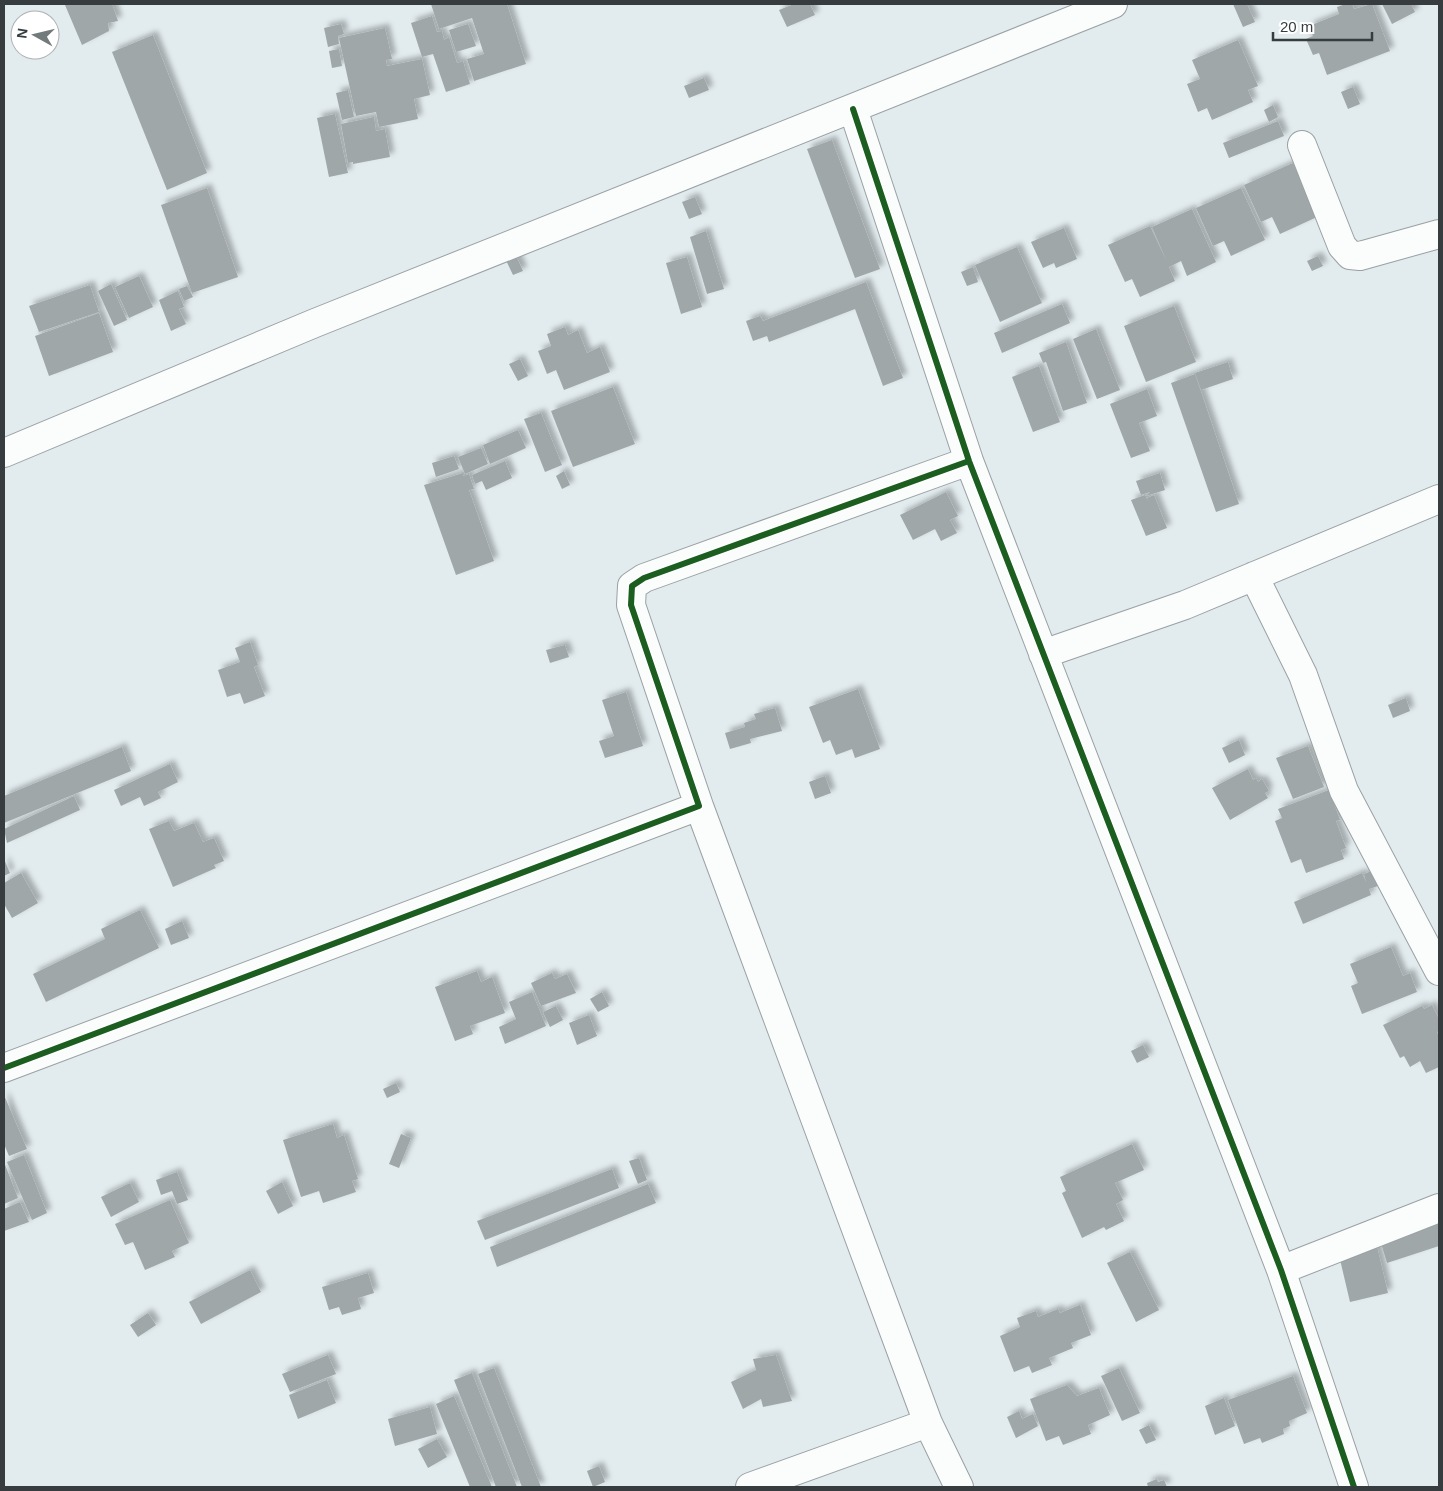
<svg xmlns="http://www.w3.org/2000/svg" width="1443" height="1491" font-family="Helvetica,sans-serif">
<defs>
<filter id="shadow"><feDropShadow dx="4.5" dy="-4.5" stdDeviation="2.5" flood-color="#0004"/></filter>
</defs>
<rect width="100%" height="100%" fill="#e2ebee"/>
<path fill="#a0a7a9" filter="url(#shadow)" d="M112,4L118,21L108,23L109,31L82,45L65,5Z
M431,4H507L526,64L474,81L467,59L484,54L472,18L439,29Z
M794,4H810L815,15L787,27L779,10Z
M1233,4H1247L1255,22L1243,27Z
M1346,4H1352L1354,9L1372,4L1390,51L1327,75L1319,53L1313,55L1306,39L1313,36L1309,26L1339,14L1337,7Z
M1382,4H1411L1415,12L1392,24Z
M432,16L437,32L442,31L444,40L449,37L457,63L463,61L470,84L446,92L433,54L422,57L411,23Z
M341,24L344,34L338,36L339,44L328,47L324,28Z
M468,24L476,46L456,52L449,30Z
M385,28L392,59L386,60L387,66L422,59L430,95L414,99L418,119L379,127L376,112L356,116L339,38Z
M153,35L207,173L167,190L112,52Z
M1238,40L1258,86L1248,90L1253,102L1212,120L1207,108L1198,112L1187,84L1200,79L1192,60Z
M339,49L342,66L332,68L329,51Z
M704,78L709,90L689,98L684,86Z
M1353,87L1360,104L1348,109L1341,92Z
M348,90L354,117L342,120L336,93Z
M1273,105L1278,117L1269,122L1264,110Z
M335,114L348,173L329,177L317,118Z
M374,117L376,131L385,129L390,157L353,164V162L348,163L341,124Z
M1278,121L1284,136L1229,158L1223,143Z
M832,140L880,269L855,278L807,149Z
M1293,163L1317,217L1280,234L1272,217L1261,222L1244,185Z
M207,188L238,277L192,293L161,205Z
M1241,188L1265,240L1231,256L1224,241L1213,246L1196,208Z
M695,197L702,214L689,219L682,202Z
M1192,209L1216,262L1187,276L1181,261L1169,267L1175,281L1140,297L1132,279L1125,282L1108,245L1150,226L1167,262L1152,227Z
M1064,228L1077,259L1056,268L1054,263L1043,268L1031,242Z
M706,231L724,289L707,294L690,237Z
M1017,247L1042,303L1000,322L975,265Z
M513,249L523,271L513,275L503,254Z
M1318,256L1323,266L1312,271L1307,261Z
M687,257L702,307L681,314L666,263Z
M973,267L978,282L967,286L961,272Z
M139,276L153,307L129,318L115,287Z
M866,282L903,378L883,386L855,309L769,342L767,336L753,341L746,321L760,316L763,321Z
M111,284L127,320L114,326L98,291Z
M90,285L99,312L39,332L29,306Z
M187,286L193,297L184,301L179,289Z
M178,291L184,307L179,309L186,324L171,331L159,300Z
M1062,304L1070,323L1002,353L994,333Z
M1174,306L1196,362L1146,382L1124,326Z
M99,313L113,352L49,376L35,336Z
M565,327L568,335L578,330L587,353L600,347L610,372L564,390L556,370L547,374L538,351L551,346L547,334Z
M1096,329L1120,390L1097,399L1073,339Z
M1066,342L1087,403L1063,411L1046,362L1043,363L1039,353Z
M520,359L528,376L518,381L509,364Z
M1228,362L1233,379L1201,390L1195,373Z
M1039,366L1060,422L1033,432L1012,377Z
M1195,374L1239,504L1216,512L1171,383Z
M613,387L635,444L573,467L551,411Z
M1147,389L1157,416L1139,423L1150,451L1131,458L1110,404Z
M541,413L562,465L545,472L524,419Z
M518,430L526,448L490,464L483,445Z
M481,448L488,464L465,474L458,457Z
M454,456L459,469L436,477L432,463Z
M505,461L512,478L486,490L482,481L475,484L472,475Z
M564,471L570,485L562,489L556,476Z
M463,473V476L469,474L474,489L469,490L494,561L456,575L424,485Z
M1160,473L1165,490L1146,496L1150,492L1141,495L1136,481Z
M946,492L958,516L950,520L957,533L941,541L935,529L913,540L900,515Z
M1145,495L1148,501L1147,498L1154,495L1167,528L1146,536L1131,500Z
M250,642L258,665L254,667L265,696L244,704L240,693L227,697L218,670L240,662L235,648Z
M565,645L569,657L550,663L546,650Z
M858,689L880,749L855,758L852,749L836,755L830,740L823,743L809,707Z
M626,692L643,746L605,758L599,741L614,736L602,700Z
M1406,698L1410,711L1393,718L1388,705Z
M775,708L782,731L750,739L751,743L730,749L725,733L745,727L744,723L756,719L754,714Z
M1239,740L1245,755L1229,763L1222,748Z
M1308,746L1324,787L1293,799L1276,758Z
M122,747L131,771L4,823V796Z
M170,764L178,782L158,792L161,798L144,806L140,797L121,806L114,790Z
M1248,769L1253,780L1256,778L1258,782L1262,779L1269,791L1265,793L1268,798L1230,820L1212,788Z
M825,776L831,793L815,799L809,782Z
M1329,790L1340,820L1336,821L1346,848L1341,850L1344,859L1306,873L1301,859L1291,863L1275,821L1282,818L1278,809Z
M74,796L80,810L7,843L4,829Z
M169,821L174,831L194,823L203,842L214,838L224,861L214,865L216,868L173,887L149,829Z
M4,859L10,873L4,876Z
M1379,868L1384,884L1369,889L1371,895L1303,924L1294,902L1362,873L1366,882L1364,874Z
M21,873L38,903L12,918L4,904V883Z
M140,910L159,948L46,1002L33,974L105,939L101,929Z
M182,921L189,938L171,945L165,929Z
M1391,947L1403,976L1410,973L1417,992L1362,1014L1351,986L1358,983L1350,964Z
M477,971L481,982L492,977L505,1013L470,1026L473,1034L455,1041L435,987Z
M552,973L555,979L567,974L576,993L541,1006L531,983Z
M532,992L546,1026L505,1044L499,1027L516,1019L509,1002Z
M602,992L609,1006L598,1012L590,999Z
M1432,1005L1439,1019V1031L1437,1032L1439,1037V1067L1426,1073L1420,1061L1410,1067L1404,1056L1400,1058L1383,1025L1422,1006L1424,1009Z
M556,1006L563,1020L550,1027L543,1012Z
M589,1015L597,1036L577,1045L569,1023Z
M1143,1045L1149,1057L1137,1063L1131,1051Z
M396,1083L400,1092L387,1098L383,1089Z
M4,1095L27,1149L9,1156L4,1144Z
M333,1124L337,1138L344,1135L358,1179L352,1181L356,1192L323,1203L319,1191L301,1197L283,1140Z
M401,1134L411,1138L399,1168L389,1164Z
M1132,1144L1144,1170L1115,1183L1123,1200L1116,1204L1124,1221L1106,1230L1104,1227L1082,1238L1062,1193L1066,1191L1060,1177Z
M24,1155L47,1213L32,1220L7,1162Z
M639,1158L647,1180L638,1184L629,1161Z
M4,1162L18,1198L4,1204Z
M612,1169L619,1188L485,1240L477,1221Z
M177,1172L188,1200L177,1204L172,1191L161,1195L156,1180Z
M282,1182L293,1206L278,1214L266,1191Z
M130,1183L139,1202L111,1217L101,1197Z
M648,1184L656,1203L497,1267L490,1247Z
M170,1200L189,1243L172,1251L175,1257L145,1270L133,1242L125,1245L115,1224Z
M20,1202L29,1222L4,1231V1209Z
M1439,1221V1246L1387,1263L1380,1240Z
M1376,1242L1388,1293L1350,1302L1338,1251Z
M1130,1252L1159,1310L1136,1322L1107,1263Z
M250,1270L261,1292L201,1324L189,1302Z
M368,1273L374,1293L358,1298L361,1309L342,1315L339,1307L329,1310L322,1287Z
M1080,1305L1091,1335L1071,1343L1073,1348L1049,1358L1052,1365L1032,1373L1029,1366L1014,1372L1000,1336L1020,1327L1017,1318L1036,1311L1038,1317L1058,1309L1060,1313Z
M148,1313L156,1325L138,1337L130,1325Z
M328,1355L336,1374L290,1392L282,1374Z
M776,1355L792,1401L763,1407L761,1399L743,1409L731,1382L756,1370L753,1359Z
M494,1368L541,1487H522L478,1374Z
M1119,1368L1140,1413L1122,1421L1101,1376Z
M472,1373L517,1487H496L454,1380Z
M1293,1376L1307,1413L1289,1421L1290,1426L1283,1429L1284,1434L1262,1443L1260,1438L1244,1444L1228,1400Z
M327,1380L336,1403L298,1419L289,1395Z
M1067,1385L1077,1396L1099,1388L1110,1415L1088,1425L1091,1434L1063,1445L1059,1436L1046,1441L1030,1399Z
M454,1396L492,1487H470L436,1404Z
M1224,1398L1235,1426L1215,1435L1205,1406Z
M430,1407L437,1434L395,1446L388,1419Z
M1019,1411L1022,1419L1033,1414L1038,1426L1016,1438L1007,1417Z
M1149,1425L1156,1440L1146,1444L1139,1430Z
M437,1439L447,1457L428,1468L418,1449Z
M599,1466L605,1482L593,1487L587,1471Z
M1157,1479L1158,1482L1164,1480L1167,1487H1148L1147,1483Z"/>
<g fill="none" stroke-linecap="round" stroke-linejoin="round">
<g stroke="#9aa1a3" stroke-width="30">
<path id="street" d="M853,109L969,461L1281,1270L1354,1487
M1302,145L1342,246L1350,255L1360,256L1439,234
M4,453L315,323L1113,4
M1254,576L1303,675L1344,791L1439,971
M1043,654L1185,605L1439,499
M699,806L928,1423L959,1487
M4,1068L699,806L631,605L632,586L644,578L969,461
M1281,1270L1439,1208
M750,1487L928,1423"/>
</g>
<use href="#street" stroke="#fbfcfc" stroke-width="28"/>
<g stroke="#fff" stroke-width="9">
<path id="cycleway" d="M853,109L969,461L1281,1270L1354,1487
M4,1068L699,806L631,605L632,586L644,578L969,461"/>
</g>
<use href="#cycleway" stroke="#1b5e20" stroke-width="6"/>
</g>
<rect width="1443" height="1491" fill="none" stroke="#373d3f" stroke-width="10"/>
<g transform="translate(35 35) rotate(278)"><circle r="24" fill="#ffffff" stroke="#afb1b2"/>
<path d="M0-4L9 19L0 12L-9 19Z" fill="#737a7c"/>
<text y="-8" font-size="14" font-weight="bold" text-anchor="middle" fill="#373d3f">N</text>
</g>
<path d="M1273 32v8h99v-8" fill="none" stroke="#373d3f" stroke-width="2.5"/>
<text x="1280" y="32" font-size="15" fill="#373d3f" stroke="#ffffff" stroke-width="4" paint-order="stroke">20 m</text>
</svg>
